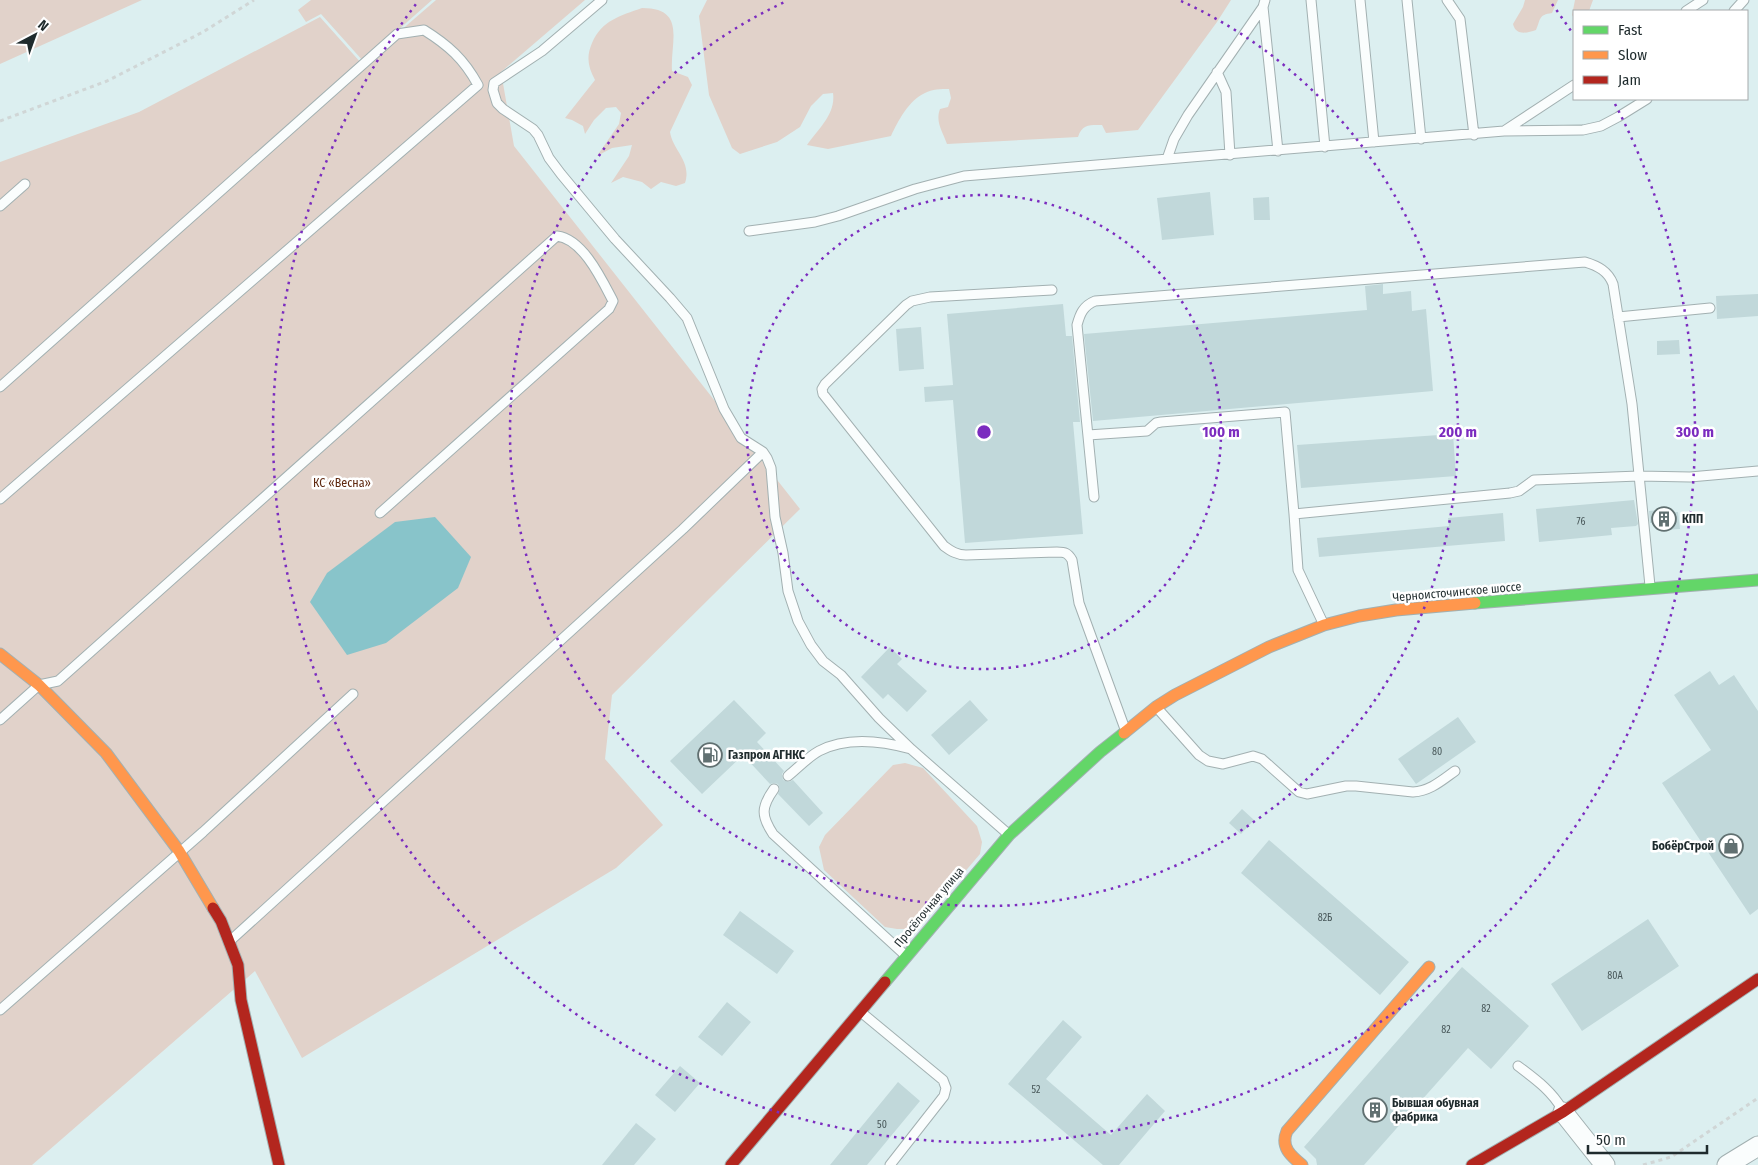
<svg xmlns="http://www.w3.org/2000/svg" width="1758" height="1165" font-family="'Fira Sans Condensed',sans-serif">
<rect width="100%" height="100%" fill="#dceff0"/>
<path fill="#e1d2ca" d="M0,0H142L0,64Z
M311,0H432L363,61L321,14L306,22L298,10Z
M436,0H585L501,72L514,146L800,509L612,695L605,759L663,825L616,868L302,1058L255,971L32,1165H0V162L139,112L320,17L362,64Z
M707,0H1231L1217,22L1138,130L1106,133L1102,125C1090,125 1082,124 1078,137L947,144C943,132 935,122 940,109L948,107L951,98L949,89C941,89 932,89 925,93C909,100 898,121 891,136L828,149L807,145C818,129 836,114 833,93L823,94L811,106L800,127L777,142L740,154L732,148L709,95L699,16Z
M1525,0H1558L1552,13C1538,15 1541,19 1536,30C1527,33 1516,36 1513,24L1523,7Z
M1575,0H1593L1589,11H1574V18L1572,15Z
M642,8C687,8 670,42 672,71L688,77L692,85L670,132C673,151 692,161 685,183L676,186L661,182L651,189L642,182L623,177L611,183L629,156L632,145L612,148L597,156L619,124L621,113L616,107L606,108L594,120L585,134L583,126L572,120L565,118L595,80C588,67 586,57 592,43C602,20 620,16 642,8Z
M905,763L923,768L977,826L982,842L980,854L916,929H897L885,927L824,870L819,847L825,835L893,765Z"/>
<path fill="#88c4ca" d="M435,517L471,557L458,588L386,643L347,655L310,602L327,573L395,522Z"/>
<path fill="#c1d8da" d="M1210,192L1214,235L1162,240L1157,198Z
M1269,197L1270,220H1254L1253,198Z
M1383,284V294L1411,291L1412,311L1426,309L1433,391L1093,421L1084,334L1367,310L1365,286Z
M1758,294V316L1717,319L1716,296Z
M1063,304L1066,336H1072L1080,422H1073L1083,534L965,543L953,400L925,402L924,387L953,385L947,314Z
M921,327L924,369L899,371L896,329Z
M1679,340L1680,354L1657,355V341Z
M1453,434L1456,476L1301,488L1297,445Z
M1634,500L1638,524L1636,526L1611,528L1612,535L1539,542L1536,509Z
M1658,510L1661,513L1678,512L1680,529L1662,530L1661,522L1650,523L1649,511Z
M1503,513L1505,541L1319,557L1317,538L1449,526L1448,518Z
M890,647L902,659L897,664L927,691L907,712L888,694L883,699L861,677Z
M1710,671L1719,685L1734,675L1758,711V909L1750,915L1662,783L1711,750L1674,695Z
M734,700L766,733L757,742L784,771L782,774L783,780L789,782L793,780L823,813L809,826L778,794L780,789L778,784L774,783L770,784L743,755L702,794L670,761Z
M970,700L988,720L949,755L931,735Z
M1458,717L1476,742L1416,784L1398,759Z
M1242,809L1254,820L1241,834L1229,823Z
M1269,840L1409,962L1380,995L1241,873Z
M740,911L794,951L777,974L723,935Z
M1648,919L1679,966L1582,1031L1551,984Z
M1462,967L1529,1026L1491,1069L1468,1048L1364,1165H1317L1316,1159L1304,1147Z
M727,1002L751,1022L722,1056L698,1037Z
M1063,1020L1082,1037L1046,1079L1111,1135L1147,1094L1165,1111L1119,1165H1103L1008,1084Z
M680,1066L700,1083L675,1112L655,1095Z
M898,1082L920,1101L867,1165H830Z
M636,1123L656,1139L634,1165H602Z"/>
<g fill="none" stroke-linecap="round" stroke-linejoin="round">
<g stroke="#a2b0b1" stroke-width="11">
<path id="lane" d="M602,0L542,51L494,83L493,90L497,103L503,109L533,129L538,135L549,158L561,174L615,239L670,298L687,318L724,409L741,438L763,452L767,458L771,468L775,517L783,553L788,591L798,621L811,645L823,661L841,675L879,718L911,749
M1311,0L1325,147
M1360,0L1374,142
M1407,0L1421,139
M1447,0L1460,19L1474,135
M1263,7L1278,151
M1686,11L1703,0
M1734,11L1744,0
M1217,72L1226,92L1230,155
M1504,131L1574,85
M1167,159L1174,139L1188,115L1263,7L1265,0
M0,206L25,184
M749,231L815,222L838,216L915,189L964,176L1504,131L1583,130L1601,126L1618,117L1647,99
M1052,290L930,297L912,301L906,305L825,384L822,389L823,394L944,546C951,551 957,555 966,555L1057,552C1065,552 1068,553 1072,560L1079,603L1125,729
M1618,317L1710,308
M0,387L397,34L424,30C448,45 464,59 478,85L0,499
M1088,435L1147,431L1156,423L1161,422L1285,412L1294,514L1510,493L1519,491L1534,480L1639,476L1690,477L1758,471
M1094,497L1077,325C1080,314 1083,306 1095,301L1585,262C1598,266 1608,271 1613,284L1632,404L1650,586
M1294,514L1298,570L1323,623
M1158,709L1199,755L1208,761L1223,764L1253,756L1262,759L1299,792L1307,794L1346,786H1356L1413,792C1430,791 1441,781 1455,771
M0,720L39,685L58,681L557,236C583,239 602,280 613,301L609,309L380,513
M788,776C798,768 808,757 819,751C846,737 882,741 911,749L1007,833
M774,789C761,807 761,816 773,834L905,955
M231,940L683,529L763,452
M0,1010L203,832L353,694
M862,1013L943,1080L946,1088L944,1096L890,1165
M1518,1066C1535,1079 1551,1090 1562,1109"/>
</g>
<g stroke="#a2b0b1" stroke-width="21">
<path id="street" d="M1563,1112L1605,1165
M1727,1165L1758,1146"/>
</g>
<g stroke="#a2b0b1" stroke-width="13">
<path id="fast" d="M1475,603L1758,580
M885,982L1009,835L1100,752L1124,733"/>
</g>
<g stroke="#a2b0b1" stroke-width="13">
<path id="slow" d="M0,654L39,685L106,753L179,851L213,908
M1124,733L1156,707L1175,695L1269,647L1324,625L1359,616L1396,610L1475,603
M1302,1165C1291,1156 1280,1147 1287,1131L1429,967"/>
</g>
<g stroke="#a2b0b1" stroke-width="13">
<path id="jam" d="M213,908L221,921L238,965L241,1000L279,1165
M731,1165L885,982
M1472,1165L1563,1112L1758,979"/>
</g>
<path stroke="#d0d6d6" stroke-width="3" stroke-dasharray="4 4" stroke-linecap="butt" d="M0,121L107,81L203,32L254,0
M1643,1165L1671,1157L1758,1098"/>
<use href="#lane" stroke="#fafdfd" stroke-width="9"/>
<use href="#street" stroke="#fafdfd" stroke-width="19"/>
<use href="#fast" stroke="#63d668" stroke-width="11"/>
<use href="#slow" stroke="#ff974d" stroke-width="11"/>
<use href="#jam" stroke="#b3261e" stroke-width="11"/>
</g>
<g fill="none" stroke="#7b2cbf" stroke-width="2.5" stroke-dasharray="2.5 5">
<circle cx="984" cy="432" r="237"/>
<path d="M1181 1A474 474 0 1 1 787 1"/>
<path d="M1552 4A711 711 0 0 1 1573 34M1615 104A711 711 0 1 1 416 4"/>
</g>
<defs>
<g id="building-ring" transform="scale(1.25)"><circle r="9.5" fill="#fff" stroke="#617071" stroke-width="1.5"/><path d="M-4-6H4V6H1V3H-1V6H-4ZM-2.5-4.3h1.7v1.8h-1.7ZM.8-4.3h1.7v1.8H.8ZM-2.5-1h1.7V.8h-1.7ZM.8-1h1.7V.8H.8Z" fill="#617071"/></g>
<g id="fuel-ring" transform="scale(1.25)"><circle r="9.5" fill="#fff" stroke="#617071" stroke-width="1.5"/><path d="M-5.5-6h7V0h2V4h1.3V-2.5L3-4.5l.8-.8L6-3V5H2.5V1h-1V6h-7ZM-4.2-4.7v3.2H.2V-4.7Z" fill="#617071"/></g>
<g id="shop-ring" transform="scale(1.25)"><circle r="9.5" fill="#fff" stroke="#617071" stroke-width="1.5"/><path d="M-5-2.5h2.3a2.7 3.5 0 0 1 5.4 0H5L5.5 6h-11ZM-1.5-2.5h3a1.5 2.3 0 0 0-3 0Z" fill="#617071"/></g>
</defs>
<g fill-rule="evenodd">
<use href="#building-ring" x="1664" y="519"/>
<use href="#fuel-ring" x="710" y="755"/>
<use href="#shop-ring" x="1731" y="846"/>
<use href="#building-ring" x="1375" y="1110"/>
</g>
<g text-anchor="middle" stroke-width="5" stroke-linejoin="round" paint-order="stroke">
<g font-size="10" fill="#485759">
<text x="1581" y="525">76</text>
<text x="1437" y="755">80</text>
<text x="1325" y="921">82Б</text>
<text x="1615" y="979">80А</text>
<text x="1486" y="1012">82</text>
<text x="1446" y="1033">82</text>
<text x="1036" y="1093">52</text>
<text x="882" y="1128">50</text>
</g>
<g font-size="12" fill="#5f2910" stroke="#fff">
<text x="342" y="487">КС «Весна»</text>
</g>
<g font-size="12" font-weight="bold" fill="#1f2b2d" stroke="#fff" text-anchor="start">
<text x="1682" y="523">КПП</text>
<text x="728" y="759">Газпром АГНКС</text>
<text x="1714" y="850" text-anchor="end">БобёрСтрой</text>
<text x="1392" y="1107">Бывшая обувная<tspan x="1392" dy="14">фабрика</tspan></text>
</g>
<g font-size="12" fill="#1f2b2d" stroke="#fff">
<text transform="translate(1457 592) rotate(-5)" y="4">Черноисточинское шоссе</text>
<text transform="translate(929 907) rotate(-50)" y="4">Просёлочная улица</text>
</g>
</g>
<circle cx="984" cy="432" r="8" fill="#7b2cbf" stroke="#fff" stroke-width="2.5"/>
<g font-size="15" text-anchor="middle" font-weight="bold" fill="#7b2cbf" stroke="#fff" stroke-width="5" stroke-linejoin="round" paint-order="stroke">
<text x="1221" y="437">100 m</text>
<text x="1458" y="437">200 m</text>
<text x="1695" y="437">300 m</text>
</g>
<rect x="1573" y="10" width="175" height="90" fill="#ffffff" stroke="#a5aaab"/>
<rect x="1583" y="26" width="25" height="8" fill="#63d668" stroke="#a5aaab"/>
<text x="1618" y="35" font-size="15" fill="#1f2b2d">Fast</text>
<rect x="1583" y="51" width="25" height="8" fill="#ff974d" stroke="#a5aaab"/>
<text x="1618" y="60" font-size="15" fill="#1f2b2d">Slow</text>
<rect x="1583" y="76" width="25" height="8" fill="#b3261e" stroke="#a5aaab"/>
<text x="1618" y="85" font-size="15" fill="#1f2b2d">Jam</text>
<g transform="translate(35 35) rotate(41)" stroke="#ffffff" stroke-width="4" paint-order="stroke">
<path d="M0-4L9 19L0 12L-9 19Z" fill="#1f2b2d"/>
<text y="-8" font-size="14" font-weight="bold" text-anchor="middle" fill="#1f2b2d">N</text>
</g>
<path d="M1588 1145v8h119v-8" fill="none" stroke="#1f2b2d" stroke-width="2.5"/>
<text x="1596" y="1145" font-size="15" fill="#1f2b2d" stroke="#ffffff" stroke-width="4" paint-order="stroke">50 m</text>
</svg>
